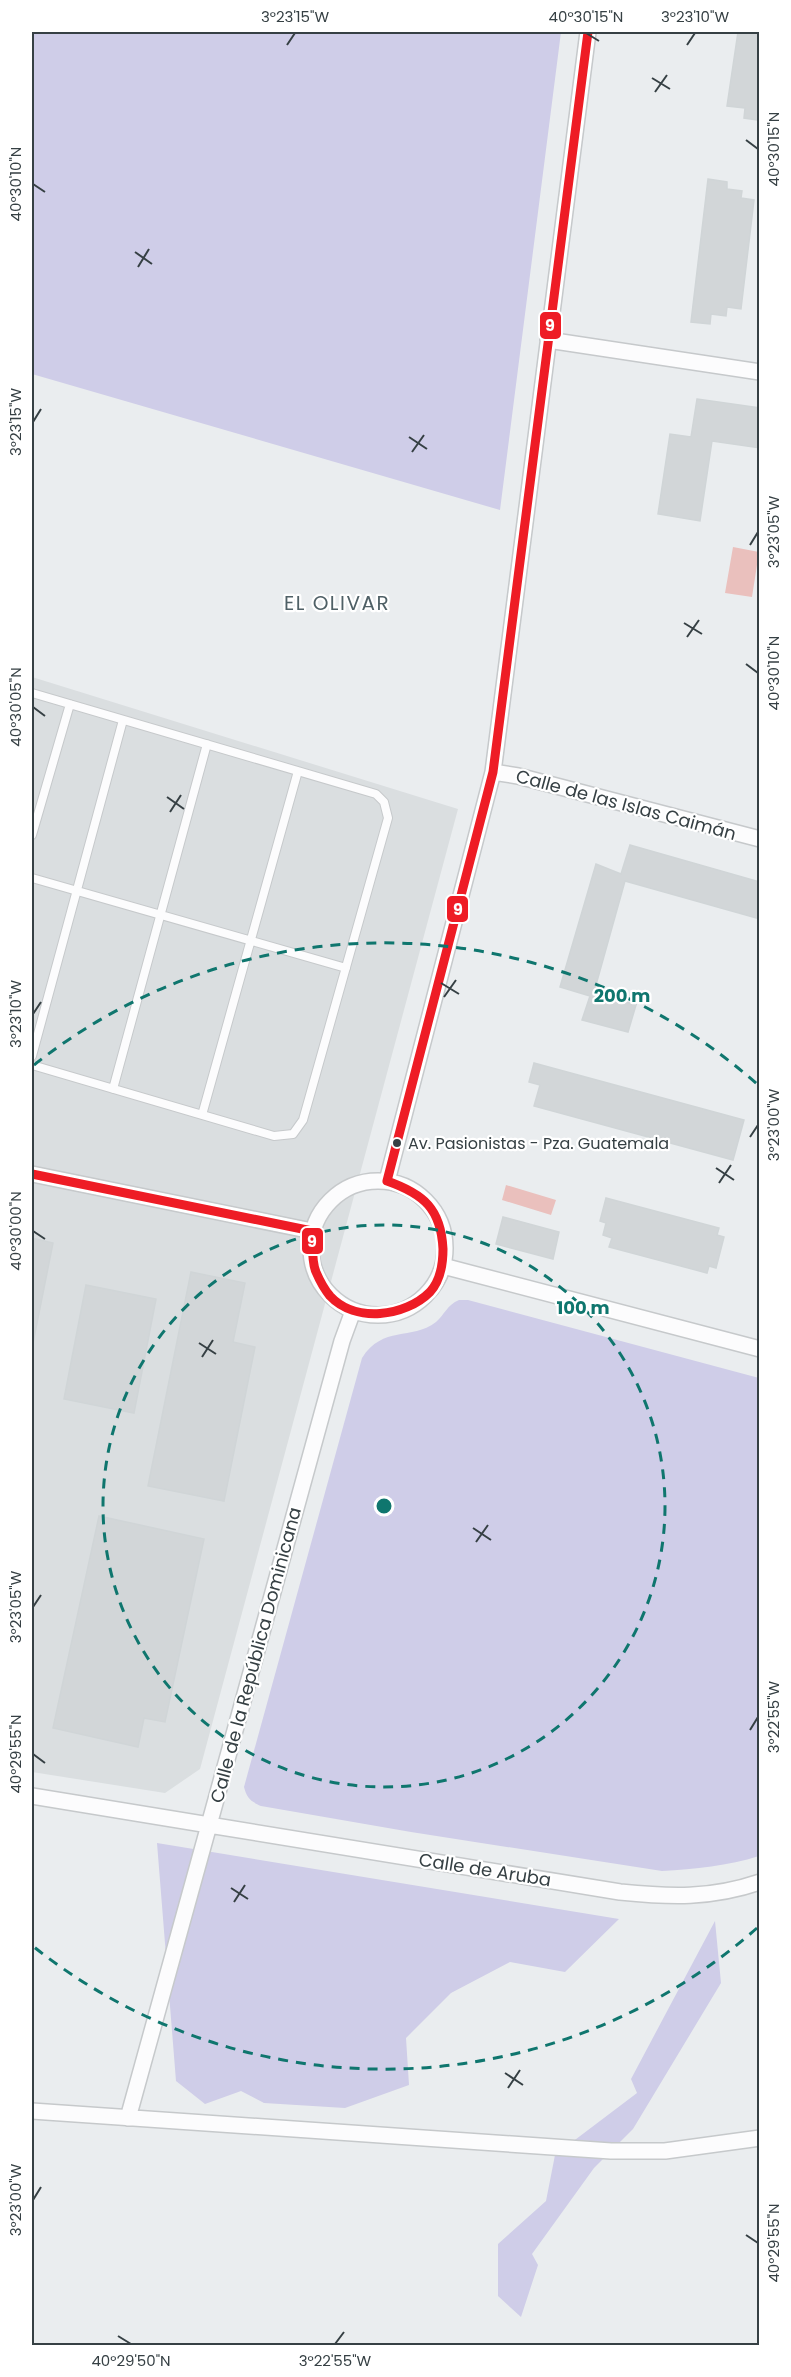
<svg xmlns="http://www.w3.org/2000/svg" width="791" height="2377" font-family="Poppins,sans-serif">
<rect width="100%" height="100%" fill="#eaedef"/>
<path fill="#dadee0" d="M32,677L458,809L200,1769L165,1793L32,1772Z"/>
<path fill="#cfcde8" d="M32,32H561L500,510L32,374Z
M459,1300H468L759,1378V1856C728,1866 695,1869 662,1871L411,1832L261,1806C250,1801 247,1798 244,1787L362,1358C383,1325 411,1341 436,1322C445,1314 447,1305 459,1300Z
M157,1843L619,1919L565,1972L510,1962L451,1993L406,2038L409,2085L345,2108L264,2103L241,2091L205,2104L176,2081Z
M715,1921L721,1983L633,2129L594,2168L532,2254L538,2265L521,2317L498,2296V2244L546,2201L555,2155L637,2093L631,2079Z"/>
<path fill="#eac0bd" d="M733,547L759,552L752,597L725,593Z
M506,1185L556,1200L551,1215L502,1200Z"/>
<path fill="#d2d6d8" stroke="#d0d5d7" stroke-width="1.5" d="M738,32H760V110L757,120L744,118L745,108L727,106Z
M708,179L727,182V189L742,191L741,198L754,200L741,309L727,307L726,316L711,314L710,324L691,322Z
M697,399L760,408V448L712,441L700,521L658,514L670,434L691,437Z
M630,845L760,882V919L625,881L594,992L636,1005L628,1032L582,1020L590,996L560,987L596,864L621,874Z
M534,1063L744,1120L733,1160L534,1106L540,1085L529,1082Z
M606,1198L719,1228L717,1235L724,1237L716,1268L709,1266L707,1273L609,1247L612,1238L603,1235L606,1223L600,1221Z
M503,1217L559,1232L553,1259L496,1244Z
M32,1238L53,1243L32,1348Z
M191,1272L245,1283L233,1342L255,1347L224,1501L148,1486Z
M86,1285L156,1299L134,1413L64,1399Z
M99,1516L204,1539L165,1722L144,1718L138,1747L53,1728Z"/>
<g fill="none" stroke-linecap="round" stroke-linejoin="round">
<g stroke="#c6c9cb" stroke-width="10">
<path id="service" d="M32,693L376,794L384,802L388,818L303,1120L293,1134L274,1136L32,1065
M32,835L70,704
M32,878L346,968
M32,1056L123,720
M113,1089L207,744
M202,1115L298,771"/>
</g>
<g stroke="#c6c9cb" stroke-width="18">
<path id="minor" d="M548,340L760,372
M493,772L518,776L760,839
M32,1174L312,1231
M311 1248a67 67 0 1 1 134 0a67 67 0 1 1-134 0Z
M387,1181L493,772L588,32
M443,1266L760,1349
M32,1796L209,1825L342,1341L353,1311
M32,2111L611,2151H665L760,2138
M128,2118L209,1825L620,1892C670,1897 710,1899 760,1882"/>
</g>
<use href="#service" stroke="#fcfcfd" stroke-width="8"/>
<use href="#minor" stroke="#fcfcfd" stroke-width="15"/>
<g stroke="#fff" stroke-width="14">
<path id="bus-1" d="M32,1174L312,1231C313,1243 311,1261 316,1272C319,1279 325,1290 330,1296C355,1323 405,1317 430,1292C440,1281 443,1263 443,1249C441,1209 424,1194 387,1181L493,772L588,32"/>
</g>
<use href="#bus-1" stroke="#ee1c25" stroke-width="9"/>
</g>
<path fill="none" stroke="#364044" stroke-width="2" d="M586,33L599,41M287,45L295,33M687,45L695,33M652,78L670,89M655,92L667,75M746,140L758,149M33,184L45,192M135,252L152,264M138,267L149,249M33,422L41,409M409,437L427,449M412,452L424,435M750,545L758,532M684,623L702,634M687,637L699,620M746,664L758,673M33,707L45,716M167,797L184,809M170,812L181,795M441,983L459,994M444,997L456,980M33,1014L41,1002M750,1137L758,1125M716,1168L734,1180M719,1183L731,1165M33,1231L45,1239M199,1343L216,1354M202,1357L213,1340M473,1528L491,1540M476,1542L488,1525M33,1607L41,1595M750,1730L758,1717M33,1754L45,1763M231,1888L248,1899M234,1902L245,1885M505,2073L523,2085M508,2088L520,2070M33,2200L41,2187M746,2235L758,2243M118,2336L131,2344M335,2344L344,2332"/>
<g fill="none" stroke="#0f766e" stroke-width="3" stroke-dasharray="10 8">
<circle cx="384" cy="1506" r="281"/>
<path d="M757 1928A563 563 0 0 1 34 1947M34 1065A563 563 0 0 1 757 1084"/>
</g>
<circle fill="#364044" stroke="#fff" stroke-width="2" cx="397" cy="1143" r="5"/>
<g text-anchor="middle" stroke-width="4.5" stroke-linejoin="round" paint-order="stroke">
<g font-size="16" fill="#364044" stroke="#fff" text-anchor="start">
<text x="408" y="1149">Av. Pasionistas - Pza. Guatemala</text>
</g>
<g font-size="18" fill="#364044" stroke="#fff">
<text transform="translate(626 805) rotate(15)" y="6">Calle de las Islas Caimán</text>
<text transform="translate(256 1655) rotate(-75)" y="6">Calle de la República Dominicana</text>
<text transform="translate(485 1870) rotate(9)" y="6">Calle de Aruba</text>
</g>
<g font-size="20" letter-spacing="1.5" fill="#4f6066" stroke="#fff">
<text x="337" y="610">EL OLIVAR</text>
</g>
</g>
<circle cx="384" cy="1506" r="9" fill="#0f766e" stroke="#fff" stroke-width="3"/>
<g font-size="18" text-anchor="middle" font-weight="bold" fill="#0f766e" stroke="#fff" stroke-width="4.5" stroke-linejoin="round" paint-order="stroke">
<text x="622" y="1002">200 m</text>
<text x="583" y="1314">100 m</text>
</g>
<g stroke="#fff" stroke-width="2">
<rect x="539" y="311" width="23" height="29" rx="6" fill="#ee1c25"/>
<rect x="446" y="895" width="23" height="28" rx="6" fill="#ee1c25"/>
<rect x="301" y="1227" width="23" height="28" rx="6" fill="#ee1c25"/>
</g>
<g font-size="16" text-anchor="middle" font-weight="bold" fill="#fff">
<text x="550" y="331">9</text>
<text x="458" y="915">9</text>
<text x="312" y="1247">9</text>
</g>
<rect width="791" height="2377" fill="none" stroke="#ffffff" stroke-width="66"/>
<rect x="33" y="33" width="725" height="2311" fill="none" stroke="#364044" stroke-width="2"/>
<g font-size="15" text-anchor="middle" fill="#364044">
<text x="295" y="22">3°23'15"W</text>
<text x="586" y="22">40°30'15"N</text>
<text x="695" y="22">3°23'10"W</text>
<text transform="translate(774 149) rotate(-90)" y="5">40°30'15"N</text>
<text transform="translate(16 184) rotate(-90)" y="5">40°30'10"N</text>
<text transform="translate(16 422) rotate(-90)" y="5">3°23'15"W</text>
<text transform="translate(774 532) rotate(-90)" y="5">3°23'05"W</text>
<text transform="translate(774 673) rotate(-90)" y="5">40°30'10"N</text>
<text transform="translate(16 707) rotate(-90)" y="5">40°30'05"N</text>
<text transform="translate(16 1014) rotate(-90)" y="5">3°23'10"W</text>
<text transform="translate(774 1125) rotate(-90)" y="5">3°23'00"W</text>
<text transform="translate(16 1231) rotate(-90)" y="5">40°30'00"N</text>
<text transform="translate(16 1607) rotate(-90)" y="5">3°23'05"W</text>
<text transform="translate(774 1717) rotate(-90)" y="5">3°22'55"W</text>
<text transform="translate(16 1754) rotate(-90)" y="5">40°29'55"N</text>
<text transform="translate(16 2200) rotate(-90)" y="5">3°23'00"W</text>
<text transform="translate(774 2243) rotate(-90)" y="5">40°29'55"N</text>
<text x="131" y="2366">40°29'50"N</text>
<text x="335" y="2366">3°22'55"W</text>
</g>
</svg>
